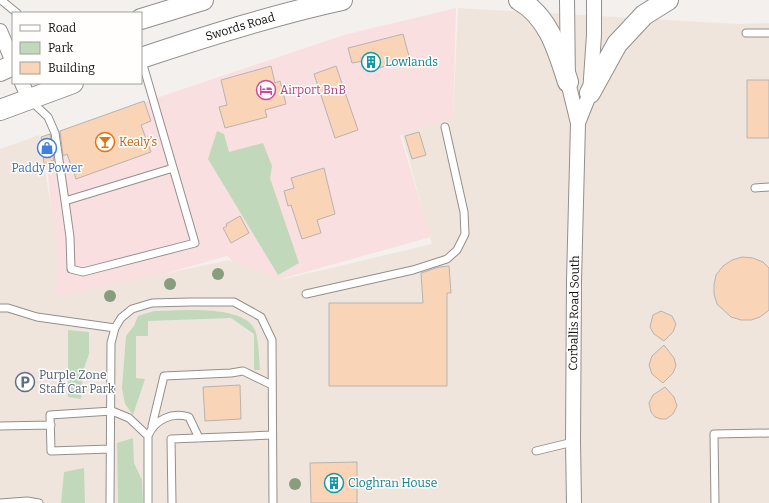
<svg xmlns="http://www.w3.org/2000/svg" width="769" height="503" font-family="Bitter,serif">
<rect width="100%" height="100%" fill="#f4f0ed"/>
<path fill="#fadfe1" d="M456,8L453,119L400,135L431,237L259,285L227,256L79,298L49,297L56,257L48,176L41,137L344,35Z"/>
<path fill="#f0e5dd" d="M458,8L738,24L769,23V503H0V149L39,135L59,254L55,297L229,260L284,279L432,244L402,134L453,118Z"/>
<path fill="#c1d9ba" d="M217,131L224,134L229,152L263,143L272,166L270,178L299,263L278,275L208,159Z
M154,311C179,311 248,303 256,333C259,345 259,358 260,370H254V334L231,318L148,321V336H136V378L145,379L133,415L125,404L122,388L126,336L134,326L138,316Z
M68,330L89,332V354L83,371L81,399L68,397Z
M133,438L134,463L142,480L143,503H118L117,443Z
M84,468L85,503H61L64,472Z"/>
<path fill="#f9d4b7" stroke="#b7b3b0" d="M403,34L410,60L366,71L363,61L352,63L348,48Z
M271,66L275,83L280,81L286,104L265,110L267,117L225,128L219,107L227,105L221,80Z
M336,66L358,130L335,138L314,74Z
M747,80H769V138H747Z
M144,101L151,121L141,125L151,152L76,179L67,154L63,156L60,131Z
M419,132L426,155L412,159L405,136Z
M50,134L54,160L44,164L41,137Z
M324,168L335,214L317,220L321,233L302,239L291,205L288,206L284,191L294,188L291,178Z
M240,216L249,233L231,243L223,228L227,226L226,224Z
M742,257L753,258L763,262L769,268V310L760,317L751,320H741L731,317L717,304L714,294V285L716,275L723,266L732,260Z
M449,266L451,293H447V386H329V303H423L421,273L439,267Z
M661,311L672,316L676,324L673,332L664,341L654,334L650,327L653,315Z
M664,345L674,358L676,366L673,373L663,383L652,374L649,365L652,356Z
M240,385L241,419L205,421L203,387Z
M665,387L674,397L677,406L673,414L666,419H661L655,417L651,412L649,403L653,395Z
M357,462V503H311L310,463Z"/>
<g fill="none" stroke-linecap="round" stroke-linejoin="round">
<g stroke="#938f8c" stroke-width="9">
<path id="lane" d="M1,0L17,13
M746,33H769
M141,58L195,243L83,272L71,269L70,237L65,201L173,168
M31,101L48,117L55,133L65,201
M755,188L769,187
M306,294L413,270L447,259L457,250L465,234L464,212L445,127
M0,308H8L37,317L115,328
M0,426L51,425
M152,426L164,376L231,373L243,371L272,385
M110,449L51,451L50,415L112,411L129,418L148,436
M536,451L573,442
M0,503L27,501L39,503
M110,503L111,343L115,328L121,318L132,309L152,303L190,302H234L261,317L272,340L273,503
M148,503V436C155,419 172,412 189,417L199,438
M172,503L171,439L272,435
M715,503L714,434L769,433"/>
</g>
<g stroke="#938f8c" stroke-width="16">
<path id="street" d="M567,0L568,82L578,123L574,281L573,442L574,503
M0,31L13,62
M22,83L29,99
M578,123L590,93L594,35V0"/>
</g>
<g stroke="#938f8c" stroke-width="22">
<g id="secondary">
<path d="M519,0C549,17 558,51 568,82"/>
<path d="M141,19L203,0"/>
<path id="s1" d="M141,58C207,36 273,15 342,0"/>
<path d="M0,71L13,65"/>
<path d="M590,93L617,44L644,15L668,0"/>
<path d="M0,110L73,83"/>
</g>
</g>
<use href="#lane" stroke="#fff" stroke-width="7"/>
<use href="#street" stroke="#fff" stroke-width="14"/>
<use href="#secondary" stroke="#fff" stroke-width="20"/>
</g>
<g fill="#879d7c">
<circle cx="218" cy="274" r="6"/>
<circle cx="170" cy="284" r="6"/>
<circle cx="110" cy="296" r="6"/>
<circle cx="295" cy="484" r="6"/>
</g>
<defs>
<g id="building-ring" transform="scale(1)"><circle r="9.5" fill="#fffefd" stroke="#0f9aa8" stroke-width="1.5"/><path d="M-4-6H4V6H1V3H-1V6H-4ZM-2.5-4.3h1.7v1.8h-1.7ZM.8-4.3h1.7v1.8H.8ZM-2.5-1h1.7V.8h-1.7ZM.8-1h1.7V.8H.8Z" fill="#0f9aa8"/></g>
<g id="hotel-ring" transform="scale(1)"><circle r="9.5" fill="#fffefd" stroke="#d1479c" stroke-width="1.5"/><path d="M-6-4.5h1.5V1H6V5H4.5V3h-9V5H-6ZM-4 0a1.8 1.8 0 1 1 3.6 0ZM.5 0V-2.5h3Q6-2.5 6 0Z" fill="#d1479c"/></g>
<g id="bar-ring" transform="scale(1)"><circle r="9.5" fill="#fffefd" stroke="#e8710a" stroke-width="1.5"/><path d="M-6-5H6L.8 .8V4.5H3.5V6h-7V4.5H-.8V.8Z" fill="#e8710a"/></g>
<g id="shop-ring" transform="scale(1)"><circle r="9.5" fill="#fffefd" stroke="#3f7fe0" stroke-width="1.5"/><path d="M-5-2.5h2.3a2.7 3.5 0 0 1 5.4 0H5L5.5 6h-11ZM-1.5-2.5h3a1.5 2.3 0 0 0-3 0Z" fill="#3f7fe0"/></g>
<g id="parking-ring" transform="scale(1)"><circle r="9.5" fill="#fffefd" stroke="#5c6f8a" stroke-width="1.5"/><path d="M-3.5-5.5H1a3.5 3.5 0 0 1 0 7H-1V5.5H-3.5ZM-1-3.4V-.6H.8a1.4 1.4 0 0 0 0-2.8Z" fill="#5c6f8a"/></g>
</defs>
<g fill-rule="evenodd">
<use href="#building-ring" x="371" y="62"/>
<use href="#hotel-ring" x="266" y="90"/>
<use href="#bar-ring" x="105" y="142"/>
<use href="#shop-ring" x="47" y="148"/>
<use href="#parking-ring" x="25" y="382"/>
<use href="#building-ring" x="334" y="483"/>
</g>
<g text-anchor="middle" stroke-width="3" stroke-linejoin="round" paint-order="stroke">
<g font-size="12" fill="#11100f" stroke="#fffefd">
<text dy="4" stroke="none"><textPath href="#s1" startOffset="104">Swords Road</textPath></text>
<text transform="translate(574 313) rotate(-89)" y="4">Corballis Road South</text>
</g>
<g font-size="12" fill="#0d838f" stroke="#fffefd" text-anchor="start">
<text x="385" y="66">Lowlands</text>
<text x="348" y="487">Cloghran House</text>
</g>
<g font-size="12" fill="#b23c85" stroke="#fffefd" text-anchor="start">
<text x="280" y="94">Airport BnB</text>
</g>
<g font-size="12" fill="#c56008" stroke="#fffefd" text-anchor="start">
<text x="119" y="146">Kealy’s</text>
</g>
<g font-size="12" fill="#366cbe" stroke="#fffefd">
<text x="47" y="172">Paddy Power</text>
</g>
<g font-size="12" fill="#4e5e75" stroke="#fffefd" text-anchor="start">
<text x="39" y="379">Purple Zone<tspan x="39" dy="14">Staff Car Park</tspan></text>
</g>
</g>
<rect x="12" y="12" width="130" height="72" fill="#fffefd" stroke="#a09f9e"/>
<rect x="20" y="25" width="20" height="6" fill="#ffffff" stroke="#a09f9e"/>
<text x="48" y="32" font-size="12" fill="#11100f">Road</text>
<rect x="20" y="42" width="20" height="12" fill="#c1d9ba" stroke="#a09f9e"/>
<text x="48" y="52" font-size="12" fill="#11100f">Park</text>
<rect x="20" y="62" width="20" height="12" fill="#f9d4b7" stroke="#a09f9e"/>
<text x="48" y="72" font-size="12" fill="#11100f">Building</text>
</svg>
